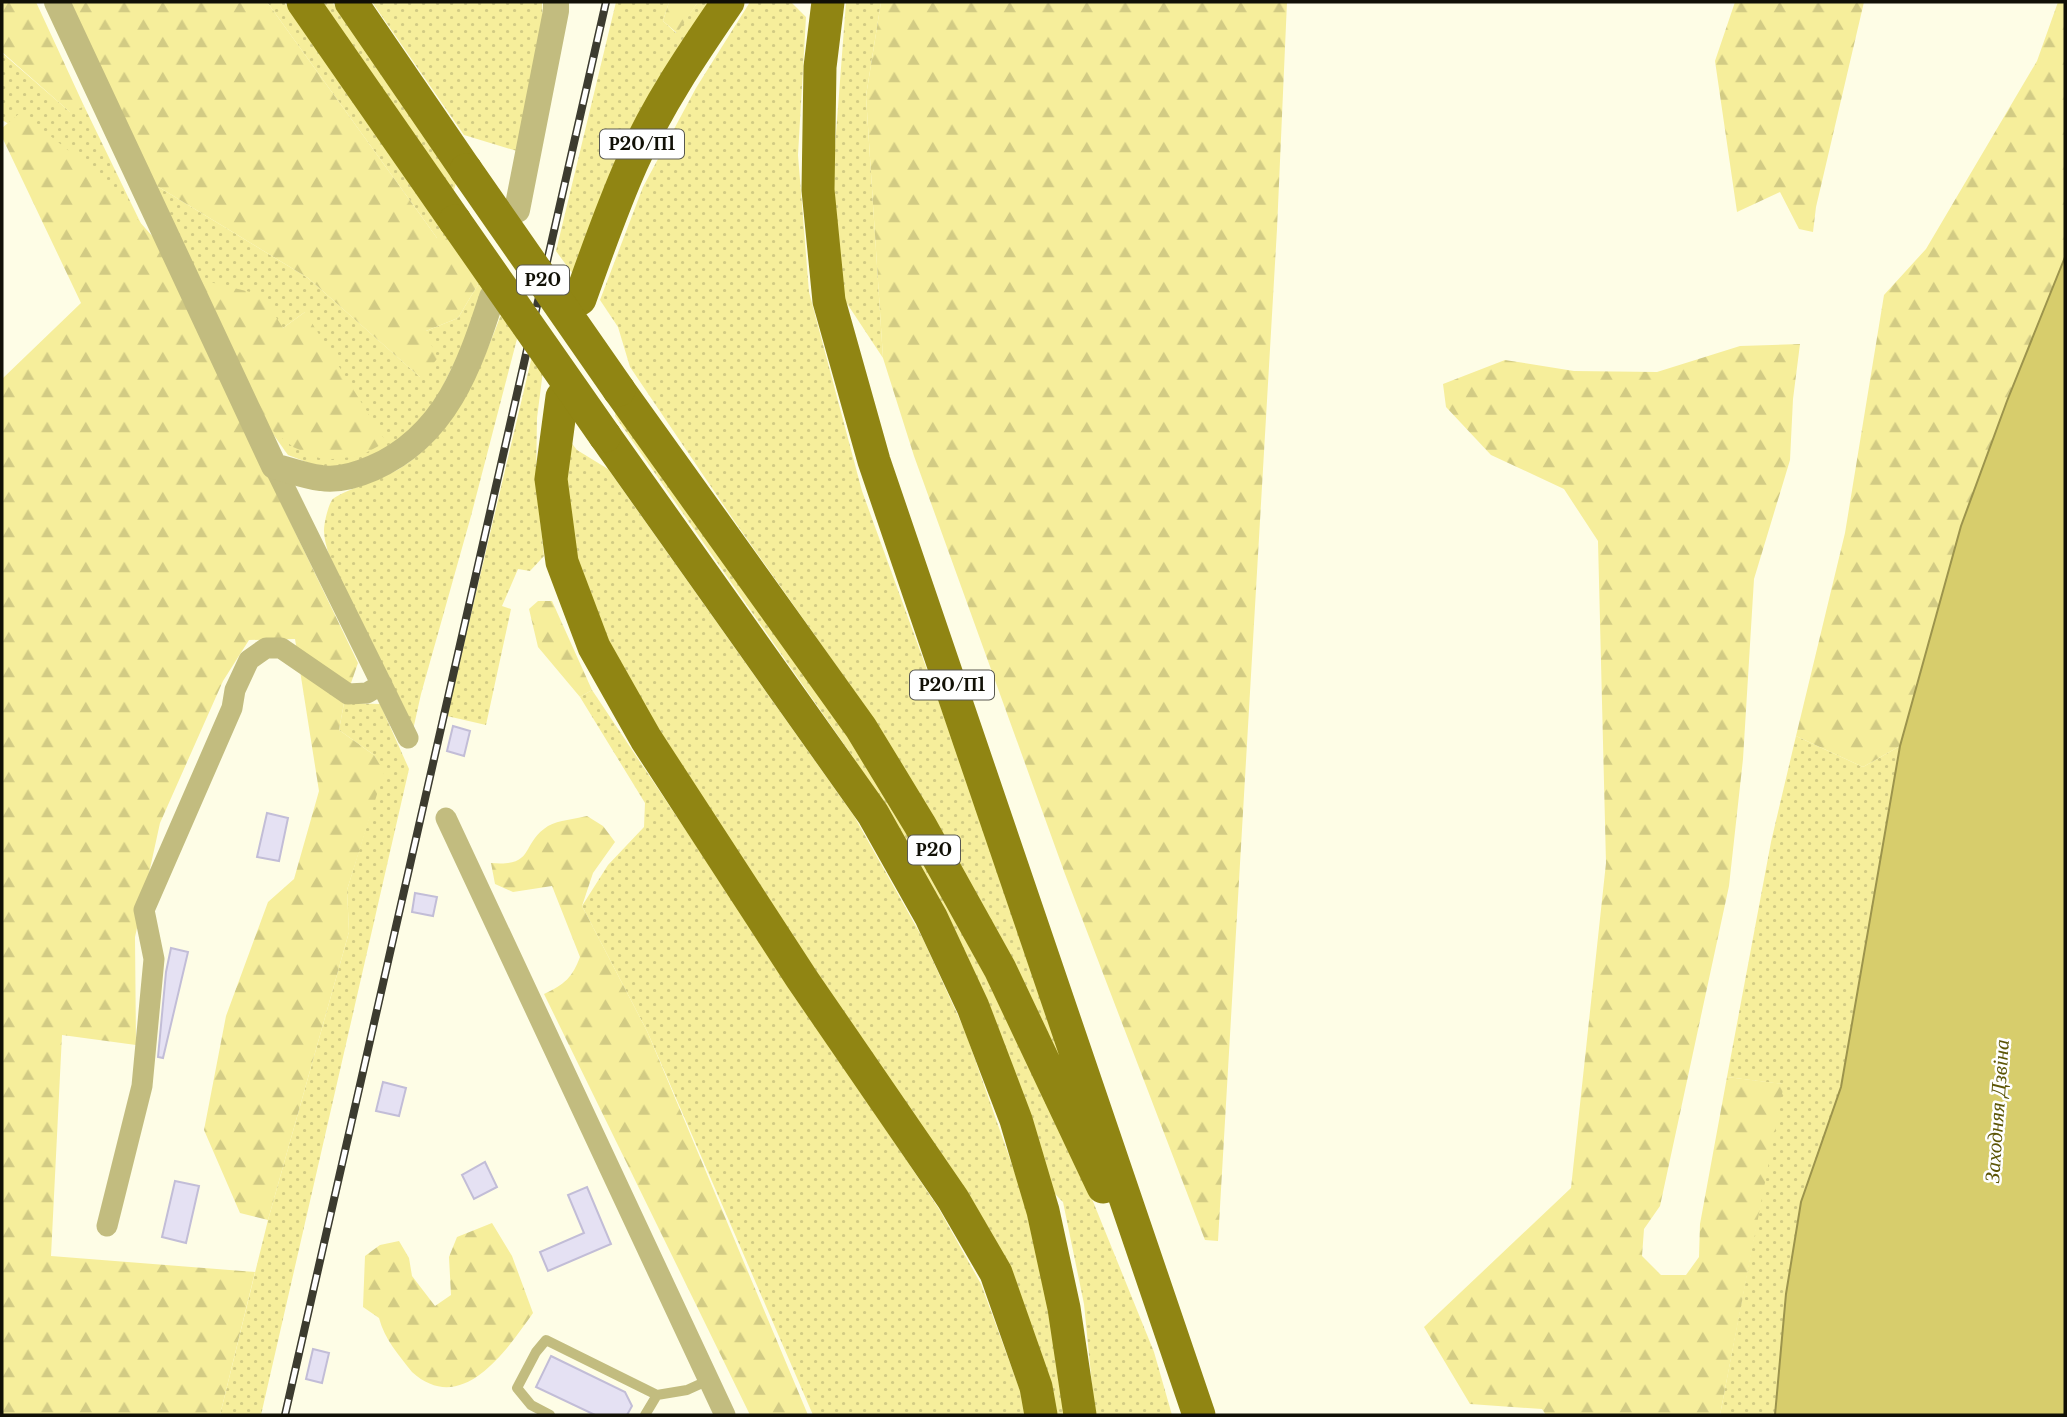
<svg xmlns="http://www.w3.org/2000/svg" width="2067" height="1417" font-family="'Libre Baskerville',serif">
<defs>
<pattern id="grass-dots" width="8" height="8" patternUnits="userSpaceOnUse" patternTransform="scale(1.75)"><rect width="8" height="8" fill="#f6ee9b"/><path d="M2 2h.1M6 6h.1" fill="none" stroke="#d2cb84" stroke-width="1.8" stroke-linecap="round"/></pattern>
<pattern id="forest-firs" width="22" height="20" patternUnits="userSpaceOnUse" patternTransform="scale(1.75)"><rect width="22" height="20" fill="#f6ee9b"/><path d="M5 1l3.5 6h-7zM16 11l3.5 6h-7z" fill="#d2cb84"/></pattern>
</defs>
<rect width="100%" height="100%" fill="#fefde6"/>
<path fill="url(#grass-dots)" d="M267,2H284L450,238H437Z
M318,2H332L457,180L453,193Z
M372,2H542L543,19L517,151L464,135Z
M616,2H669L663,21L676,33L698,2H713L575,277L556,251Z
M750,2H791L806,17L798,155L809,292L862,491L1096,1135L871,715L735,522L630,367L618,327L600,300L643,187L696,88Z
M846,2H881L866,96L883,358L844,299L832,186Z
M2,53L70,112L84,106L146,234L62,155L2,120Z
M152,183L308,278L420,377L426,331L458,318L480,281L489,293L431,410L389,450L353,467L322,468L288,455L268,427L305,312L283,328L198,279Z
M502,312L518,335L471,516L421,694L413,730C394,690 374,650 355,610C344,587 325,556 324,531C324,523 328,506 332,500C337,493 386,477 399,469C455,434 479,372 502,312Z
M532,356L543,371L537,418L536,481L544,556L530,571L518,569L502,606L511,609L486,725L447,716Z
M616,408L861,752L977,957L1090,1194L1154,1352L1172,1415H1095L1084,1304L1063,1202L1050,1189L853,757L615,416Z
M566,436L577,450L608,469L854,816L922,937L965,1031L1024,1199L1053,1311L1067,1415H1054L1050,1385L658,734L605,642L573,557L559,481Z
M592,690L939,1209L981,1284L1022,1396L1026,1415H813L647,1031L582,906L608,865L644,827L645,803L580,697Z
M344,703L380,704L409,769L261,1415H220L268,1220L349,932L347,890L383,772L374,755L339,730Z
M1796,736L1863,767L1900,746L1841,1087L1801,1202L1786,1294L1775,1415H1720L1783,1084L1727,1077L1771,842Z"/>
<path fill="url(#forest-firs)" d="M2,2H36L84,106L71,113L2,52Z
M70,2H267L437,238H450L480,281L458,318L426,331L437,359L421,378L308,278L152,183Z
M669,2H698L677,33L663,21Z
M881,2H1287L1277,229L1218,1241L1205,1240L1065,874L914,456L883,358L866,96Z
M1735,2H1864L1816,207L1813,232L1799,229L1780,192L1737,212L1715,61Z
M2058,2H2065V257L2007,401L1961,526L1900,746L1863,767L1796,736L1845,533L1884,295L1926,249L2037,61Z
M21,112L96,173L154,238L358,663L344,703L339,730L374,755L384,772L347,890L349,932L268,1220L240,1213L204,1130L226,1016L268,902L294,879L319,791L295,639L249,640L223,681L160,823L135,937L136,1045L62,1035L51,1256L255,1272L220,1415H2V379L81,303L2,137V128Z
M198,279L262,295L283,328L305,312L386,442L360,456L324,460L293,447L268,427Z
M1800,344L1793,399L1790,460L1754,579L1743,759L1729,886L1660,1206L1644,1229L1642,1256L1661,1275H1686L1699,1257L1700,1224L1727,1077L1784,1084L1720,1415H1546L1542,1409L1470,1404L1424,1327L1571,1188L1606,863L1598,541L1564,489L1491,455L1446,407L1443,384L1505,360L1574,371L1657,372L1740,346Z
M538,601H552L592,690L580,697L538,647L529,609Z
M587,816L603,826L615,842L593,873L582,906L647,1031L808,1415H750L544,994C565,984 572,978 580,957L552,886L513,892L495,884L491,863C536,867 520,844 548,826C559,820 575,819 587,816Z
M492,1223L512,1256L533,1313C506,1351 462,1417 412,1372C398,1354 385,1340 379,1318L363,1307L365,1256L380,1245L399,1241L409,1258L412,1276L435,1306L451,1295L449,1257L457,1237Z"/>
<path fill="#d7cd6c" stroke="#9c944d" stroke-width="2" d="M2065,257V1415H1775L1786,1294L1801,1202L1841,1087L1900,746L1961,526L2007,401Z"/>
<path fill="#e5e1f3" stroke="#c2bdd7" stroke-width="2" d="M453,726L470,731L464,756L447,751Z
M267,813L288,818L279,861L257,857Z
M415,893L437,897L433,916L412,912Z
M171,948L188,952L163,1058L158,1057L166,972Z
M383,1082L406,1088L399,1116L376,1111Z
M485,1162L497,1187L474,1199L462,1175Z
M175,1181L199,1186L186,1243L162,1237Z
M587,1187L611,1244L548,1271L540,1252L584,1233L568,1195Z
M313,1349L329,1353L322,1383L306,1379Z
M551,1356L625,1392L632,1406L627,1415H595L536,1387Z"/>
<g fill="none" stroke-linecap="round" stroke-linejoin="round">
<path stroke="#c2bc7f" stroke-width="10" d="M550,1415L531,1405L517,1388L536,1352L546,1340L657,1395L687,1390L709,1380
M645,1415L657,1395"/>
<path stroke="#c2bc7f" stroke-width="21" d="M274,466L408,738
M446,818L725,1415
M107,1226L142,1086L154,959L144,910L232,708L235,690L249,660L266,648H281L348,694L367,693L382,684"/>
<path stroke="#c2bc7f" stroke-width="26" d="M57,2L274,466C289,470 305,476 321,478C339,481 357,475 373,468C446,436 469,367 492,297
M517,210L556,11V2"/>
<path stroke="#908513" stroke-width="33" d="M303,2L455,221
M351,2L466,170
M828,2L820,67L818,190L829,301L874,461L1199,1415
M580,299C596,254 612,208 632,163C657,106 693,53 728,2
M619,390L861,728L920,825L1000,969L1103,1187
M562,397L551,479L562,562L594,647L646,739L802,979L953,1199L996,1273L1036,1387L1041,1415
M605,436L873,814L931,917L973,1007L1016,1120L1043,1211L1064,1308L1080,1415"/>
<g stroke="#3c3b2f" stroke-width="8">
<path id="rail" d="M285,1415L606,2"/>
</g>
<use href="#rail" stroke="#fff" stroke-width="5" stroke-dasharray="16" stroke-linecap="butt"/>
<path stroke="#908513" stroke-width="33" d="M466,170L619,390
M455,221L605,436"/>
</g>
<g text-anchor="middle" stroke-width="5" stroke-linejoin="round" paint-order="stroke">
<g fill="#fff" stroke="#585851" stroke-width="2">
<rect x="600" y="129.5" width="84" height="29" rx="5"/>
<rect x="517" y="265.5" width="52" height="29" rx="5"/>
<rect x="910" y="670.5" width="84" height="29" rx="5"/>
<rect x="908" y="835.5" width="52" height="29" rx="5"/>
</g>
<g font-size="18" font-weight="bold" fill="#111006">
<text x="642" y="150">Р20/П1</text>
<text x="543" y="286">Р20</text>
<text x="952" y="691">Р20/П1</text>
<text x="934" y="856">Р20</text>
</g>
<g font-size="21" font-style="italic" fill="#5c5506" stroke="#fff">
<text transform="translate(1997 1111) rotate(-86)" y="7">Заходняя Дзвіна</text>
</g>
</g>
<rect width="2067" height="1417" fill="none" stroke="#111006" stroke-width="7"/>
</svg>
